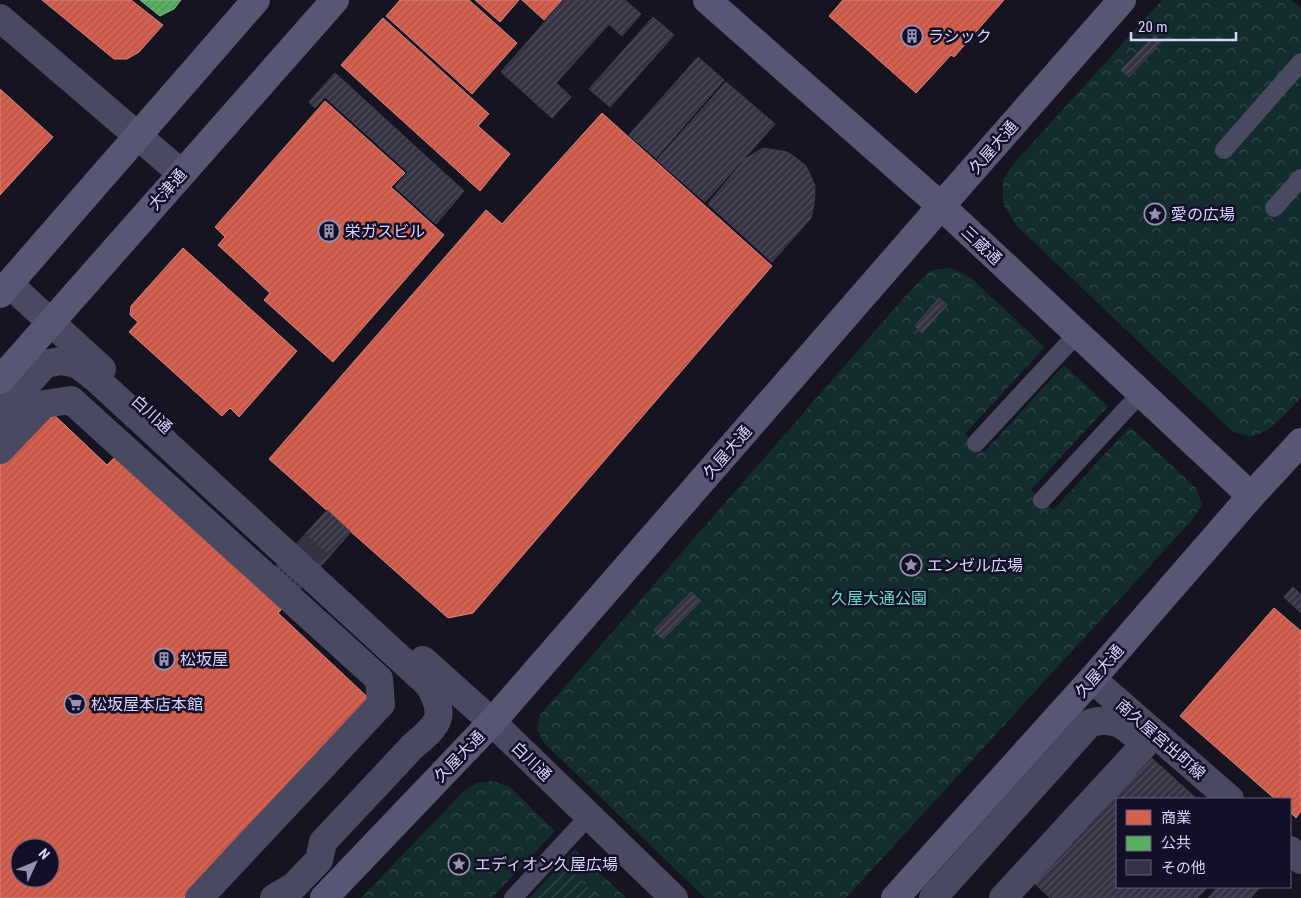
<svg xmlns="http://www.w3.org/2000/svg" width="1301" height="898" font-family="'Roboto Condensed','Noto Sans JP',sans-serif">
<defs>
<pattern id="park-crowns" width="20" height="18" patternUnits="userSpaceOnUse" patternTransform="scale(1.25)"><rect width="20" height="18" fill="#132c2d"/><path d="M2 6a3 3 0 1 1 6 0M12 15a3 3 0 1 1 6 0" fill="none" stroke="#354a4c"/></pattern>
<pattern id="garden-furrows" width="10" height="10" patternUnits="userSpaceOnUse" patternTransform="scale(1.25)"><rect width="10" height="10" fill="#132c2d"/><path d="M-1 1l2-2M0 10L10 0M9 11l2-2" fill="none" stroke="#354a4c"/></pattern>
<pattern id="shops-hatch" width="6" height="6" patternUnits="userSpaceOnUse" patternTransform="scale(1.25)"><rect width="6" height="6" fill="#d6604d"/><path d="M-1 1l2-2M0 6l6-6M5 7l2-2" fill="none" stroke="#a9564d"/></pattern>
<pattern id="public-hatch" width="6" height="6" patternUnits="userSpaceOnUse" patternTransform="scale(1.25)"><rect width="6" height="6" fill="#5aae61"/><path d="M-1 1l2-2M0 6l6-6M5 7l2-2" fill="none" stroke="#54925c"/></pattern>
<pattern id="building-hatch" width="6" height="6" patternUnits="userSpaceOnUse" patternTransform="scale(1.25)"><rect width="6" height="6" fill="#343243"/><path d="M-1 1l2-2M0 6l6-6M5 7l2-2" fill="none" stroke="#514f5f"/></pattern>
</defs>
<rect width="100%" height="100%" fill="#161421"/>
<path fill="url(#park-crowns)" d="M1162,0H1291L1301,8V397C1288,411 1265,441 1243,435C1239,434 1235,432 1232,431L1015,224L1003,203V179L1015,162Z
M951,268L971,278L1045,347L965,434L984,452L1064,365L1108,406L1031,490L1053,510L1130,427L1196,488L1202,504L1194,518L846,898H705L544,743L537,730L540,715L908,293L931,270Z
M493,781L510,787L555,831L492,898H361L464,791L477,783Z
M575,849L626,898H529Z"/>
<path fill="url(#garden-furrows)" d="M563,864L599,898H531Z"/>
<path fill="url(#shops-hatch)" stroke="#d78382" fill-rule="evenodd" d="M42,0H131L163,25L139,52L127,59H114Z
M400,0H469L517,43L472,94L386,16Z
M475,0H519L500,22Z
M522,0H562L544,20Z
M843,0H1004L954,57L951,55L916,93L829,16Z
M383,18L489,114L478,126L510,154L480,191L341,65Z
M0,89L53,137L0,195Z
M325,101L405,173L391,187L444,235L333,362L264,300L270,293L218,245L225,237L215,227Z
M602,113L772,266L473,613L448,618L269,459L486,210L502,224Z
M183,248L297,351L239,417L230,408L222,416L129,332L138,322L130,315L131,306Z
M49,410L107,465L118,454L283,608L278,613L377,706L198,898H0V463ZM20,848H50V878H20Z
M1274,608L1301,631V811L1296,818L1290,812V799H1275L1180,716Z"/>
<path fill="url(#public-hatch)" stroke="#80b990" d="M140,0H181L174,9L160,16Z"/>
<path fill="url(#building-hatch)" stroke="#433f54" d="M564,0H625L641,14L622,36L609,24L556,83L571,97L552,118L501,72Z
M653,17L674,35L610,107L589,89Z
M1155,35L1161,42L1129,77L1121,70Z
M698,57L724,80L656,158L629,135Z
M335,73L464,191L436,224L395,187L408,172L325,97L315,108L309,102Z
M726,82L775,124L705,202L657,160Z
M763,148L787,152L796,158L806,166L815,186L814,204L811,218L772,262L708,204L745,159Z
M939,298L947,305L922,333L915,326Z
M327,510L351,532L285,606L260,584Z
M1293,587L1301,595V613L1284,597Z
M691,592L701,601L663,639L654,630Z
M1147,754L1197,799H1117V887H1208L1197,898H1050L1032,881Z
M1218,887H1260L1251,898H1208Z"/>
<g fill="none" stroke-linecap="round" stroke-linejoin="round">
<path stroke="#333142" stroke-width="28" stroke-dasharray="28 14" stroke-linecap="butt" d="M296,544L320,566"/>
<path stroke="#4a4962" stroke-width="18" d="M1224,150L1301,62
M1274,208L1301,178
M976,443L1077,334
M1042,500L1141,393
M513,898L589,816"/>
<path stroke="#4a4962" stroke-width="28" d="M0,18L181,173
M9,284L102,369
M0,415L45,364L60,361L68,362L78,365L94,377L429,685C448,719 437,725 412,747L323,842L319,860L294,886L274,898
M0,450L44,404L71,400L379,679L381,704L199,898
M423,660L492,722L674,898
M1092,679L1230,799
M1290,850L1301,860
M933,898L1090,723C1116,715 1127,728 1145,744L1003,898"/>
<path stroke="#575674" stroke-width="28" d="M707,0L941,206L1251,496
M0,294L256,0
M0,380L335,0
M324,898L492,722L941,206L1122,0
M895,898L1092,679L1251,496L1301,442"/>
</g>
<defs>
<g id="building-ring" transform="scale(1.125)"><circle r="9.5" fill="#130f26" stroke="#9591b1" stroke-width="1.5"/><path d="M-4-6H4V6H1V3H-1V6H-4ZM-2.5-4.3h1.7v1.8h-1.7ZM.8-4.3h1.7v1.8H.8ZM-2.5-1h1.7V.8h-1.7ZM.8-1h1.7V.8H.8Z" fill="#9591b1"/></g>
<g id="sight-ring" transform="scale(1.125)"><circle r="9.5" fill="#130f26" stroke="#9591b1" stroke-width="1.5"/><path d="M0-6L1.8-2.2L6-1.7L2.9 1.2L3.7 5.4L0 3.3L-3.7 5.4L-2.9 1.2L-6-1.7L-1.8-2.2Z" fill="#9591b1"/></g>
<g id="supermarket-ring" transform="scale(1.125)"><circle r="9.5" fill="#130f26" stroke="#9591b1" stroke-width="1.5"/><path d="M-6-5.5h2.5l.6 2H6L4.5 2H-2.5L-4.4-4H-6ZM-1.5 3.2a1.3 1.3 0 1 0 .1 0ZM3 3.2a1.3 1.3 0 1 0 .1 0Z" fill="#9591b1"/></g>
</defs>
<g fill-rule="evenodd">
<use href="#building-ring" x="912" y="36"/>
<use href="#sight-ring" x="1155" y="214"/>
<use href="#building-ring" x="329" y="231"/>
<use href="#sight-ring" x="911" y="565"/>
<use href="#building-ring" x="164" y="659"/>
<use href="#supermarket-ring" x="75" y="704"/>
<use href="#sight-ring" x="459" y="864"/>
</g>
<g text-anchor="middle" stroke-width="5" stroke-linejoin="round" paint-order="stroke">
<g font-size="16" fill="#d9d4ff" stroke="#130f26" text-anchor="start">
<text x="928" y="42">ラシック</text>
<text x="1171" y="220">愛の広場</text>
<text x="345" y="237">栄ガスビル</text>
<text x="927" y="571">エンゼル広場</text>
<text x="180" y="665">松坂屋</text>
<text x="91" y="710">松坂屋本店本館</text>
<text x="475" y="870">エディオン久屋広場</text>
</g>
<g font-size="16" fill="#d9d4ff" stroke="#130f26">
<text transform="translate(993 147) rotate(-49)" y="6">久屋大通</text>
<text transform="translate(167 189) rotate(-49)" y="6">大津通</text>
<text transform="translate(982 245) rotate(43)" y="6">三蔵通</text>
<text transform="translate(152 414) rotate(42)" y="6">白川通</text>
<text transform="translate(727 452) rotate(-49)" y="6">久屋大通</text>
<text transform="translate(1099 671) rotate(-49)" y="6">久屋大通</text>
<text transform="translate(1161 739) rotate(41)" y="6">南久屋宮出町線</text>
<text transform="translate(459 756) rotate(-46)" y="6">久屋大通</text>
<text transform="translate(532 761) rotate(44)" y="6">白川通</text>
</g>
<g font-size="16" fill="#5fe0c0" stroke="#130f26">
<text x="879" y="604">久屋大通公園</text>
</g>
</g>
<rect x="1116" y="798" width="175" height="90" fill="#130f26" stroke="#625e7d"/>
<rect x="1126" y="810" width="25" height="15" fill="#d6604d" stroke="#625e7d"/>
<text x="1161" y="823" font-size="15" fill="#d9d4ff">商業</text>
<rect x="1126" y="836" width="25" height="15" fill="#5aae61" stroke="#625e7d"/>
<text x="1161" y="848" font-size="15" fill="#d9d4ff">公共</text>
<rect x="1126" y="860" width="25" height="15" fill="#343243" stroke="#625e7d"/>
<text x="1161" y="873" font-size="15" fill="#d9d4ff">その他</text>
<g transform="translate(35 863) rotate(46)"><circle r="24" fill="#130f26" stroke="#625e7d"/>
<path d="M0-4L9 19L0 12L-9 19Z" fill="#9591b1"/>
<text y="-8" font-size="14" font-weight="bold" text-anchor="middle" fill="#d9d4ff">N</text>
</g>
<path d="M1131 32v8h105v-8" fill="none" stroke="#d9d4ff" stroke-width="2.5"/>
<text x="1138" y="32" font-size="15" fill="#d9d4ff" stroke="#130f26" stroke-width="4" paint-order="stroke">20 m</text>
</svg>
